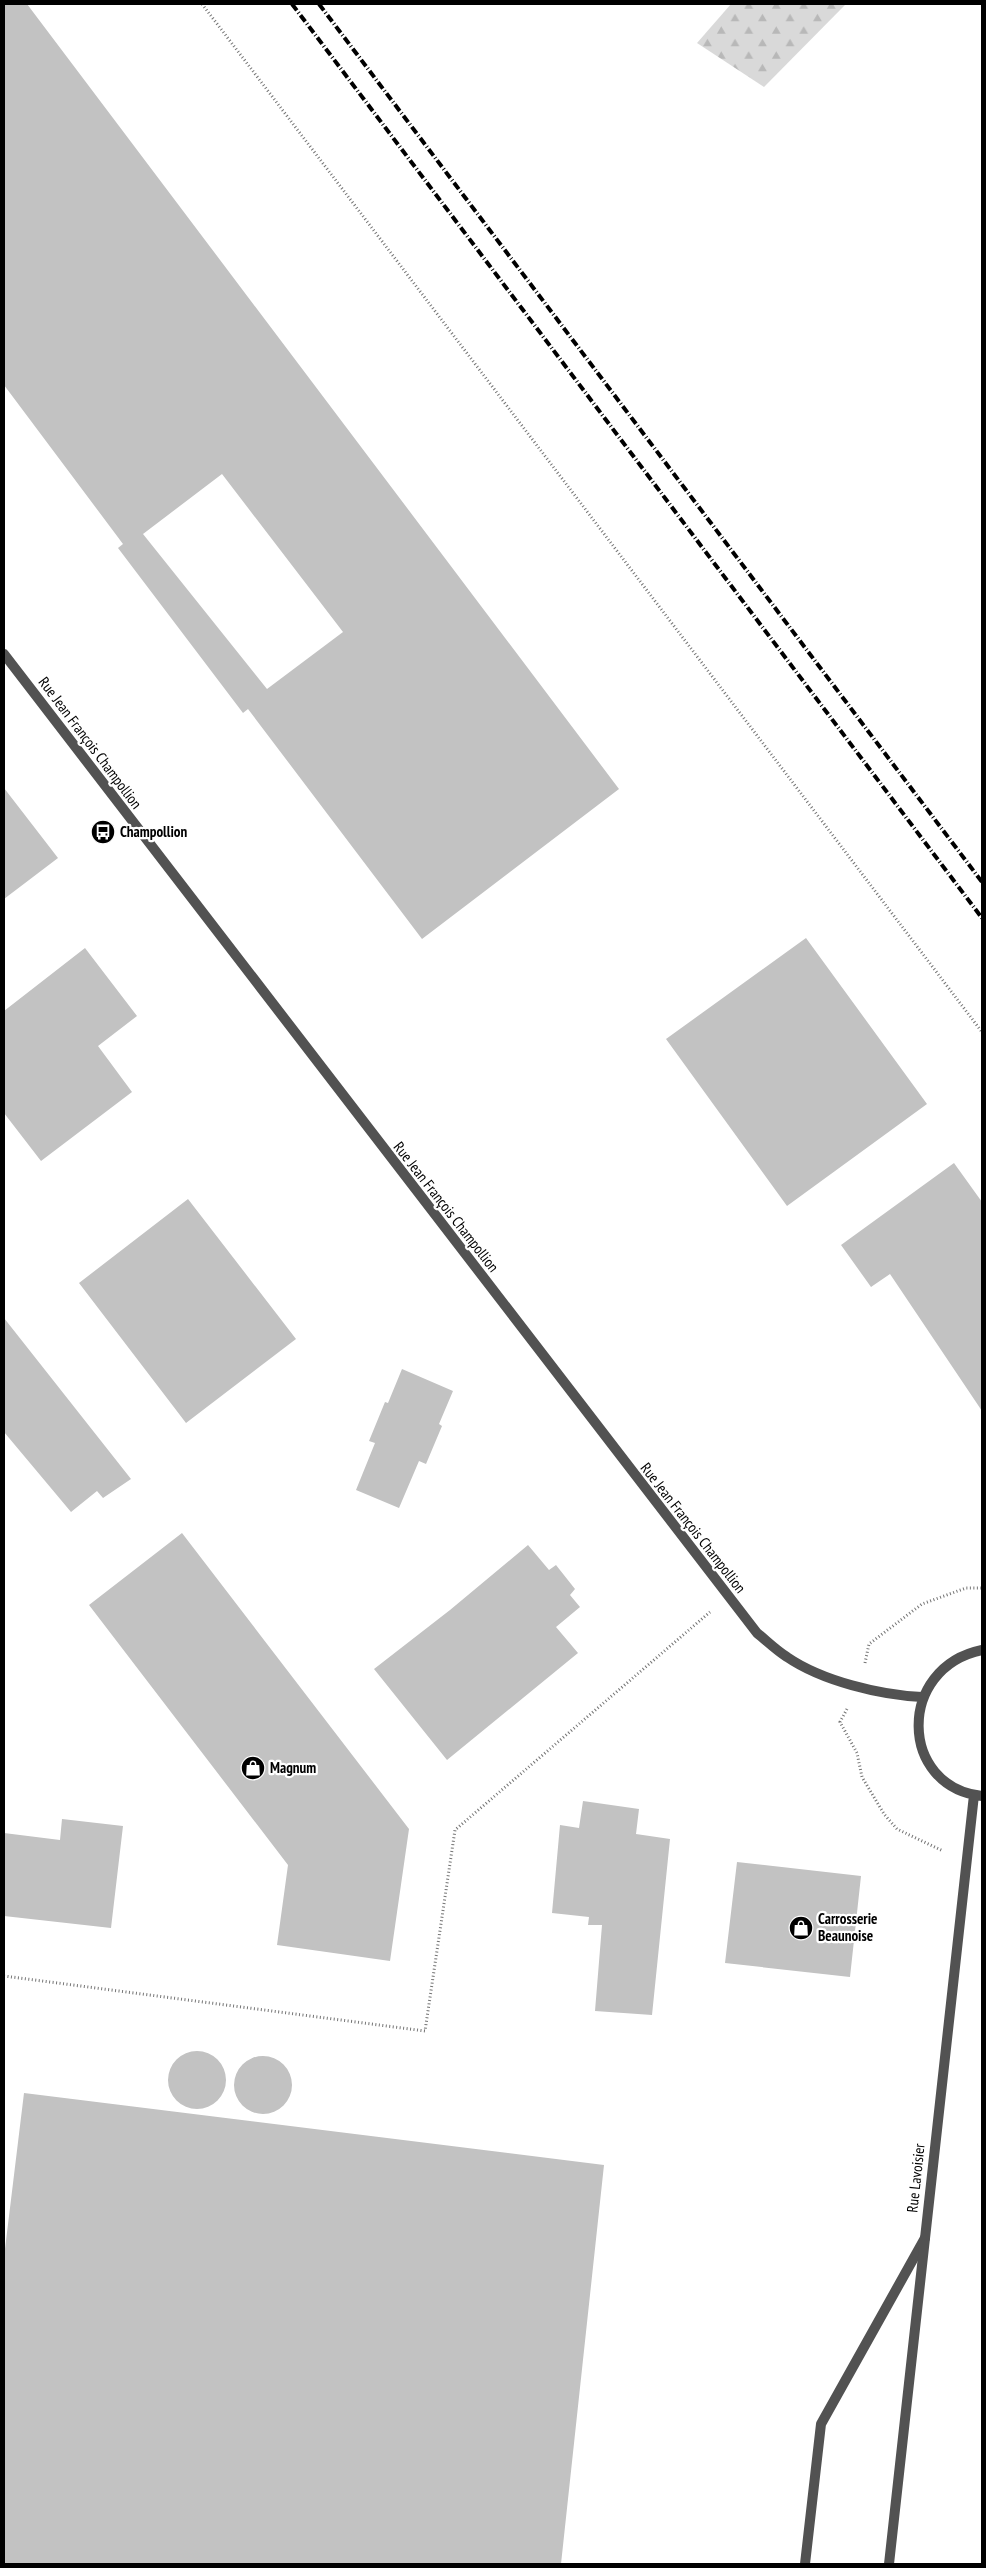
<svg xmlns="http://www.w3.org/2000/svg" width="986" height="2568" font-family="'PT Sans Narrow',sans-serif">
<defs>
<pattern id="forest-firs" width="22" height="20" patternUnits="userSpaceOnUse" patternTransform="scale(1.25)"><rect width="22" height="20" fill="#d9d9d9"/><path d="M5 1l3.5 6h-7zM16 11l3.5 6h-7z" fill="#b8b8b8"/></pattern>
</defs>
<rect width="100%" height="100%" fill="#fff"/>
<path fill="url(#forest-firs)" d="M731,4H846L764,87L697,43Z"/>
<path fill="#c2c2c2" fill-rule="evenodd" d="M4,4H27L619,789L422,939L248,709L243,713L118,548L123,544L4,385ZM222,474L343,632L267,689L143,534Z
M4,788L58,858L4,899Z
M806,938L927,1104L787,1206L666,1039Z
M85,948L137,1016L98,1046L132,1092L41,1161L4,1113V1011Z
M954,1163L982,1202V1411L890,1274L871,1287L841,1245Z
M188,1199L296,1339L186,1423L79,1283Z
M4,1318L131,1479L103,1498L97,1491L71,1512L4,1432Z
M402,1369L453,1391L439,1424L442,1426L426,1464L419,1461L399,1508L356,1490L375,1443L369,1441L385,1402L388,1403Z
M182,1533L409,1829L390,1961L277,1945L288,1865L89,1605Z
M528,1545L549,1570L556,1565L575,1589L570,1595L580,1607L556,1627L578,1653L447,1760L374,1669L450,1610Z
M583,1801L639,1809L636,1834L670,1839L652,2015L595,2011L602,1925H588L589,1917L552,1913L560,1825L579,1828Z
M62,1819L123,1826L111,1928L4,1916V1833L60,1840Z
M737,1862L861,1876L850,1977L725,1963Z
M168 2080a29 29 0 1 1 58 0a29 29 0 1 1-58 0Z
M234 2085a29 29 0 1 1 58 0a29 29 0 1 1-58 0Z
M24,2093L604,2165L561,2564H4V2257Z"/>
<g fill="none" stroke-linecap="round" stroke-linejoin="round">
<path stroke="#747474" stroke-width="3" stroke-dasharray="1 2.5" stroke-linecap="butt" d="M202,4L982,1032
M865,1663L869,1644L922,1604L966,1588H982
M847,1709L840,1722L857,1753L862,1777L884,1814L897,1829L943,1851
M4,1976L425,2031L455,1830L710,1612"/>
<path stroke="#525252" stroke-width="10" d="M805,2564L821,2424L925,2238"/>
<path stroke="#525252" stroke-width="10" d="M4,654L757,1633C767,1641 776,1650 787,1657C822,1681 880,1695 922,1697
M982,1650C896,1668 899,1787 982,1796
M889,2564L974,1795"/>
<path stroke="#000" stroke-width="4" stroke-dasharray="8 2.5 1 2.5" stroke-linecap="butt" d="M292,4L982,918
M319,4L982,882"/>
</g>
<defs>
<g id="bus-disc" transform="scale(1.25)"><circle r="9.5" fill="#000" stroke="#fff"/><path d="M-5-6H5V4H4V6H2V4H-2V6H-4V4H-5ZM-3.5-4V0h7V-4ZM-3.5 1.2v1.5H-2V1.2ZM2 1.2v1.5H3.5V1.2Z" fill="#fff"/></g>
<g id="shop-disc" transform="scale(1.25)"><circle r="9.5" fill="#000" stroke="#fff"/><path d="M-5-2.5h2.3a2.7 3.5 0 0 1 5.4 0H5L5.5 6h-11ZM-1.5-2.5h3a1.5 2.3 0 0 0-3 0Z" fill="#fff"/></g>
</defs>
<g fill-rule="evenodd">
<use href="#bus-disc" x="103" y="832"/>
<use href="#shop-disc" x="253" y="1768"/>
<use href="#shop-disc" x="801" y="1928"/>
</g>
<g text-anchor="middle" stroke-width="4.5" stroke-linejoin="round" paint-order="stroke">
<g font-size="15" fill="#000" stroke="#fff">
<text transform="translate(90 743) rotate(53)" y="5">Rue Jean François Champollion</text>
<text transform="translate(446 1207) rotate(52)" y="5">Rue Jean François Champollion</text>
<text transform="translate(693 1528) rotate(52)" y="5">Rue Jean François Champollion</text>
<text transform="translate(916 2178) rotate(-84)" y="5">Rue Lavoisier</text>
</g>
<g font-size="15" font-weight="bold" fill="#000" stroke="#fff" text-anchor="start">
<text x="120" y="837">Champollion</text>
<text x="270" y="1773">Magnum</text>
<text x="818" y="1924">Carrosserie<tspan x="818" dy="17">Beaunoise</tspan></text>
</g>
</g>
<rect width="986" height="2568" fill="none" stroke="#000000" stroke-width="10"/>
</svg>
